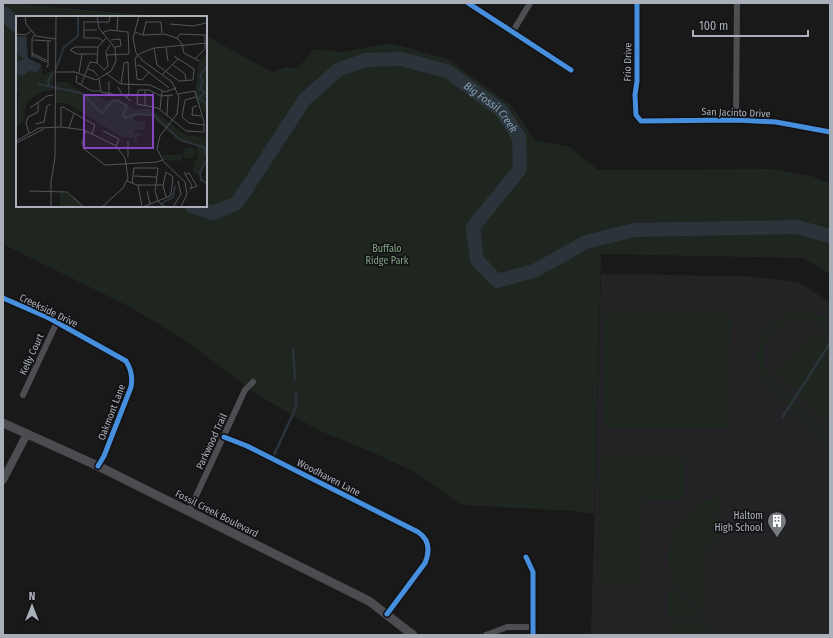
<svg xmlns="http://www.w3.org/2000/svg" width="833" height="638" font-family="'Fira Sans Condensed',sans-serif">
<rect width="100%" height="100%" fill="#191919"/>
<path fill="#232325" d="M601,274L743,276L798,282L830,302V635H591Z"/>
<path fill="#1f2620" d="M3,3H26L27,5L170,17H17V206H206V36L272,72L287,67L298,68L314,49L343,52L390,43L448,59L511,105L535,140L570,147L598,170L771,169L812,176L830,184V274L803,258L601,254L594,514L576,511L461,505L415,472L365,449L316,429L255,393L187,342L134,309L3,244Z
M794,312C808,311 819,314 830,323V334C823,327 816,321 807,320C780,315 757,342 766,368C771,380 782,389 791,398C804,412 817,425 830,438V448L769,386C745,357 758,320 794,312Z
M604,314H731L730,428L603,427Z
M816,332L830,346V426L776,371Z
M600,458H685V500H642V584H599Z
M717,494L725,502L714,512L729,528L704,552L703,615L670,581C670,565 665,542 676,529L707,498L709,500Z
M669,584L703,619H671L669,618Z
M672,623H704V624H710V630H699V635H669L670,624Z"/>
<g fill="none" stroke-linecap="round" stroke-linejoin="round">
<path stroke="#2c343b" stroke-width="2.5" d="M293,349L295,379
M782,418L830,343
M274,455L296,407V392"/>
<g stroke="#2c343b" stroke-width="14">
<path d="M3,13L17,26"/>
<path id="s1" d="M192,206L213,213L237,203L305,99L338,70L365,60L401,59L447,71L501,110L519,137L520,169L473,227L477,260L497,281L534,271L586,242L634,230L797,227L830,236"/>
</g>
<path stroke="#4d4e52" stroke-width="6" d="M468,3L571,70
M637,3V81L635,95L636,115L641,121L736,120L776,122L830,132
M512,33L530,3
M736,120L737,3
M3,298L49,318L126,361C131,369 133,377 131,387L104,456L98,466
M23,395L57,322
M224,437L247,446L418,532C430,540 430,551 425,563L387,614
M189,511L245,390L253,382
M526,557L533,572V635
M486,635L507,627H533"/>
<path stroke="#4d4e52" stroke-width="8" d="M3,480L27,434"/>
<path stroke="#4c4c50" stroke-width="9" d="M3,423L98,466L369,601L413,635"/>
<g stroke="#131315" stroke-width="8">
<path id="cycleway" d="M468,3L571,70
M637,3V81L635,95L636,115L641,121L736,120L776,122L830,132
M3,298L49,318L126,361C131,369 133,377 131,387L104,456L98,466
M224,437L247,446L418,532C430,540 430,551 425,563L387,614
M526,557L533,572V635"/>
</g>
<use href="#cycleway" stroke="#468fdf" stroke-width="5"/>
</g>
<defs>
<g id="building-pin" transform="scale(1)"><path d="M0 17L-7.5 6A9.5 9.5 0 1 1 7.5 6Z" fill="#777a81" stroke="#131315"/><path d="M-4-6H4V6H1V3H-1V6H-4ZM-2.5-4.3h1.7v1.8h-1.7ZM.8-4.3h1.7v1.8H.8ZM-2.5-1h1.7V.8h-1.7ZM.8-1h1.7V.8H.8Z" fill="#fff"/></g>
</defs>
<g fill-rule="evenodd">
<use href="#building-pin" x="777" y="521"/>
</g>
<g text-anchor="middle" stroke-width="3.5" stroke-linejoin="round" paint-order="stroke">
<g font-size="10" fill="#aaafb9" stroke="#131315">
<text transform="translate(627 62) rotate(-89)" y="4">Frio Drive</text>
<text transform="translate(736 112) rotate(2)" y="4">San Jacinto Drive</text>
<text transform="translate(49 310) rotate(26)" y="4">Creekside Drive</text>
<text transform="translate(31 354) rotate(-65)" y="4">Kelly Court</text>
<text transform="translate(111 412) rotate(-69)" y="4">Oakmont Lane</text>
<text transform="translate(211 441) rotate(-65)" y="4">Parkwood Trail</text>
<text transform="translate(329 477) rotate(27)" y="4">Woodhaven Lane</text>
<text transform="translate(217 513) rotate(27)" y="4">Fossil Creek Boulevard</text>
</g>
<g font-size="10" fill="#82a484" stroke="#131315">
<text x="387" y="252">Buffalo<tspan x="387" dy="12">Ridge Park</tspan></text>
</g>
<g font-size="10" fill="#aaafb9" stroke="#131315" text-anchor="end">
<text x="763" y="519">Haltom<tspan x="763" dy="12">High School</tspan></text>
</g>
<g font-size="11" font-style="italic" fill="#829cb3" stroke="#131315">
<text dy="4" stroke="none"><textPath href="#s1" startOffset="386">Big Fossil Creek</textPath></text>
</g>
</g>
<g transform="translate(16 16)">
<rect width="191" height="191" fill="#191919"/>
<path d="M0,19L11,20L12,42L25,48L27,59L37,54V74L23,77L11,86L7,106L0,110L3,76L0,74ZM191,37V103L185,88L182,89L179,79L183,45ZM40,66H51L71,79L82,80L91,85L105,84L118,93H135L170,119L189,121L191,118V138L189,135L190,141L182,160L176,154L178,148L176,145L181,144V127L164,124L135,100H118V105H129V114H118V117H125V120L121,121V127H118V122L106,121L50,87H40ZM167 137a6 6 0 1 1 12 0a6 6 0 1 1-12 0ZM146,139H166L165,145L148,144ZM44,176L58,180L66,191H44Z" fill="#1f2620"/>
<path d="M0,20L10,21L12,42L25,49L22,56L13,55L7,60L0,58V46L8,43L1,38Z" fill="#2c343b"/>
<path fill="none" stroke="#2c343b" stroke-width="2" d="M191,50L184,60L187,66L184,73L189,76L183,82L191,88M40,53L48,31L62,20V0M22,68L65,77L86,97L96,85L101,84L111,90L107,98L109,102L121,98L137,99L164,124L188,131L191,143L184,157L185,164L191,167M33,70L32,65L37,57M145,188L157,181L159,170"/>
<path fill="none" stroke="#535559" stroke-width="1" d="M9,0L10,8L20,20L40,23M123,0L117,22L120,37L127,45L156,66L163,81L161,98L144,120L141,133L148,146L169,166L171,178L165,191M154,8L177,10L190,7M68,14H81M101,15L102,0M119,16L127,19L148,18L161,22L166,28L168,37L183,45M86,17L93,14L112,16L113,38L90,39M0,18L10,19L15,15M127,19L130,6H145L146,17M161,22L164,18L189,19V33L179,43M17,24L35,25M95,24L104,23L105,30L99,31M87,25L82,22H68V6H93L94,0M150,31L152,45M138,32L141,49L163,65L177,64L178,53L158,40M16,37L32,45M82,38H61L54,34L59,31H82M16,39L30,46M16,41V22L19,19M81,47L82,31L91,21M121,49L125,50L153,72M157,49L169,58L170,64M30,51L32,50V25M72,53L78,55L82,60M38,56H59L80,64L95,55L100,45L99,32L83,12L81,0M133,56L126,64L121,63L119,42L125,37L138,32L191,27M63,57L66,38M91,58L105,68L134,69L149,76L160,72M61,59L60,66L76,75H84M146,59L162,43M83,63L85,76L97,78M93,65V79M105,68L108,47L112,46L113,76L111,82M65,69L74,46L81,47L88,54L92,50L90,36L94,29M102,71L106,78L115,85M157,79L145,80L133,74H122L121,88L142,92L170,115L188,116V106L179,75L162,78M180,81L169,84L166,101L173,107L188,109M129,89V74M137,90V76M181,90L177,91L176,99L185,100M14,92L31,80L37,79M144,93L146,75M151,99L152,80M19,108L28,106L31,90L35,88M45,111V91H47L79,109L76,118M53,112L58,97M70,115L66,126L68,133L89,149L141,146L146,144M87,115L103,123L100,130M13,117L10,107L12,101L22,96V86M0,125L23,112L45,111L68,114L100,130L109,142L112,162L107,172L86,191M112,125V141M0,127L28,113M168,156L176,170L174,173L181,170L173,157L170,158M118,160L140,161M111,165L121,169H147M116,167L118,152H142L139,175L142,185L147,190L156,191M122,169L126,191M13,175L51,176L68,191M131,175L134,188M35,191V166L39,141L40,0M127,191L134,188L154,180L155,178L157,161L150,156L147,170L150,181M157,191L165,178L162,165"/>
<path fill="#8446be" fill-opacity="0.15" stroke="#8446be" stroke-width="2" d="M68,79H137V132H68Z"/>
<rect width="191" height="191" fill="none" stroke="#aaafb9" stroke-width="2"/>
</g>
<rect width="833" height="638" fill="none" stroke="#aaafb9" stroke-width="8"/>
<g transform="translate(32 606)" stroke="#131315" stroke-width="3" paint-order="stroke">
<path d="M0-3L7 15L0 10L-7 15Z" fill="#aaafb9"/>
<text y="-6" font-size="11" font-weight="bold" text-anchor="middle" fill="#aaafb9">N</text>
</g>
<path d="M693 30v6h115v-6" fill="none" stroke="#aaafb9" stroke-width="2"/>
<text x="699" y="30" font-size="12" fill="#aaafb9" stroke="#131315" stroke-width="3" paint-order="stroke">100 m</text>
</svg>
